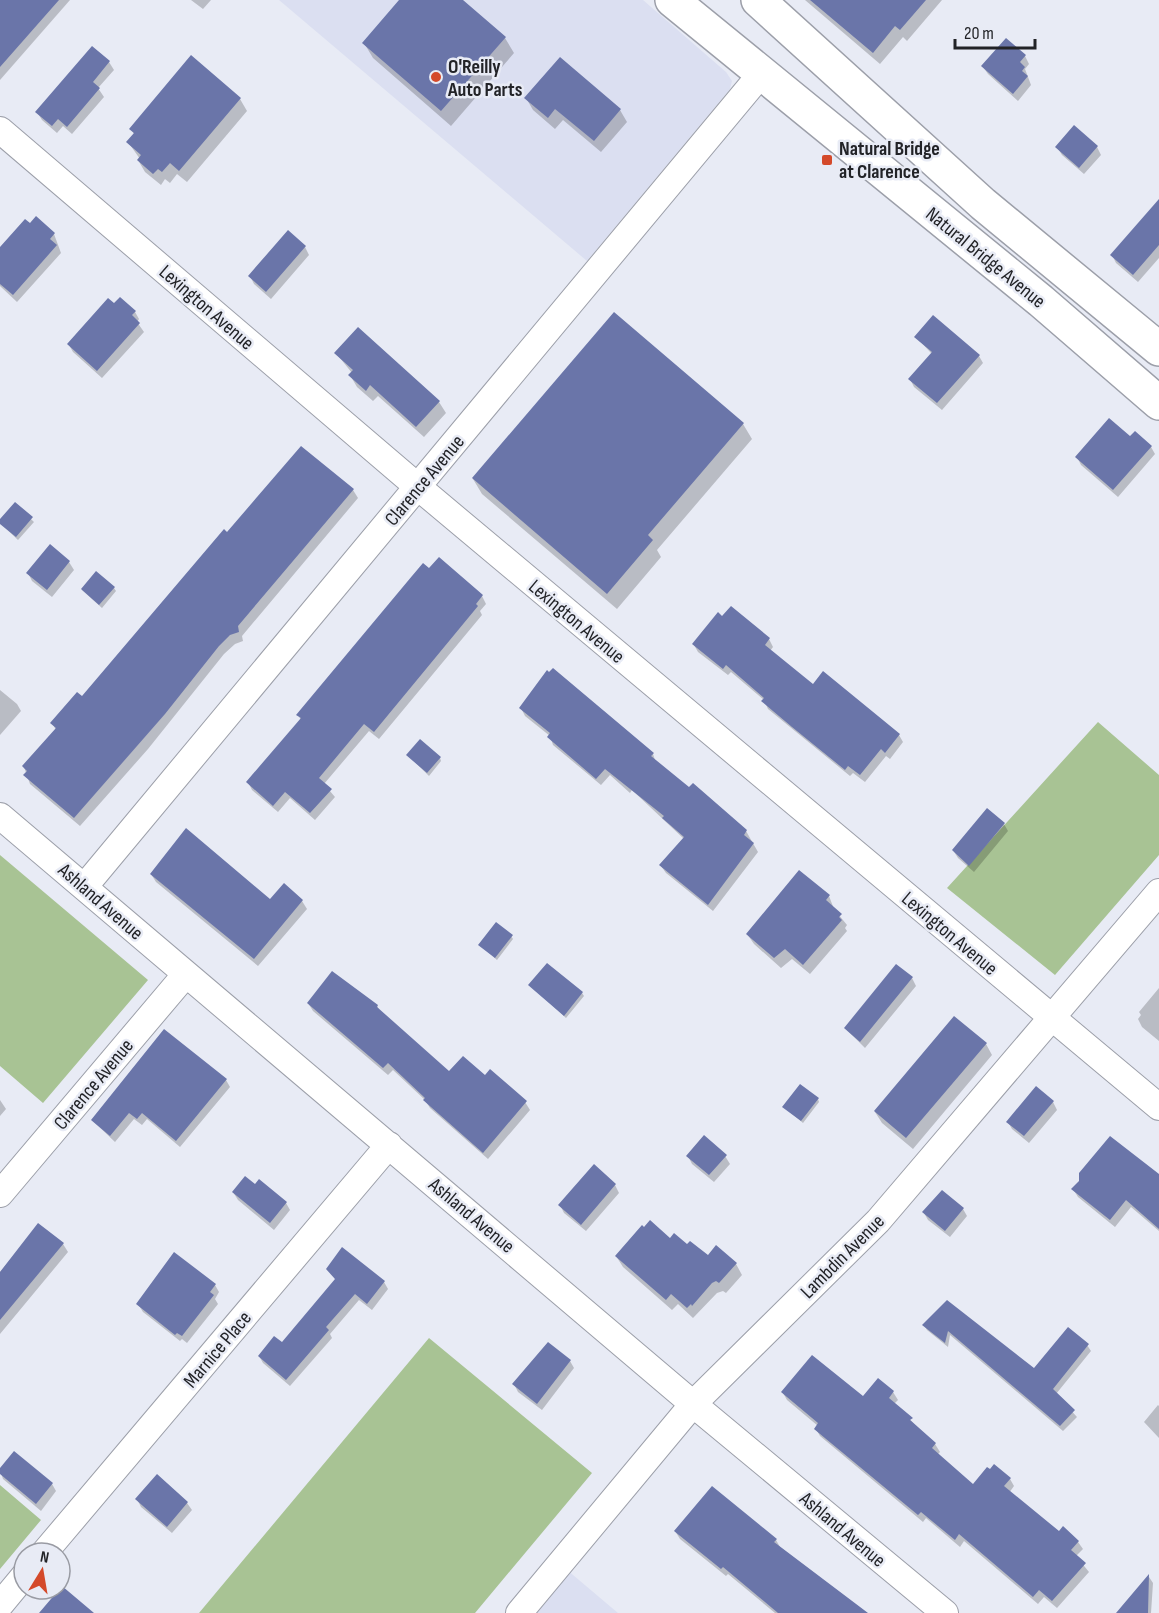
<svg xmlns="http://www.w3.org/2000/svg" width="1159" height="1613" font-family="'Sofia Sans Condensed',sans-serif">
<rect width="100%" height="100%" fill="#e8ebf5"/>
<path fill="#dbdff1" d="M279,0H643L726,72L732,81L730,89L587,261Z
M560,1564L618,1613H519Z"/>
<path fill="#a8c394" d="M1098,722L1159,775V855L1055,975L947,888Z
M0,855L148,980L43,1103L0,1066Z
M429,1338L592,1473L475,1613H199Z
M0,1485L41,1520L0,1569Z"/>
<path fill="#0003" d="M0,0H70L0,80Z
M191,0H211L203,9Z
M401,0H461L505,38L514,53L451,126L373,58L364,43Z
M805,0H942L907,41L903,37L880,64Z
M1006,40L1025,56L1029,64L1025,69L1031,85L1018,101L988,74L983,67Z
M92,48L109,62L114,70L98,88L104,97L72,134L63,126L57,133L42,120L37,112Z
M191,58L240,99L247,111L187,182L177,174L170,183L165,179L161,185L145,172L138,160L140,159L128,142L134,134L131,129Z
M526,98L620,110L627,122L601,152L563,120L555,129L533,110Z
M1057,147H1097L1101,155L1084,174L1062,155Z
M1159,216V258L1138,282L1116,263L1112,255Z
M54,234L61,253L17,302L0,286V249Z
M305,247L309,255L271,299L254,284L250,276Z
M114,305L135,312L139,319L137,322L144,332L102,378L73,352L69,345Z
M916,337L979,356L983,363L942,410L914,387L910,379L932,354Z
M336,353L439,402L446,413L424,437L378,396L373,401L357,387L350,375L352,373Z
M743,424L752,439L657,550L661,557L617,609L482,494L473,479Z
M1130,439L1151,447L1155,454L1118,497L1081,465L1077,457Z
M353,490L358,498L242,636L243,641L235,644L224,654L148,749L80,826L30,784L24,767L56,730L52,723L82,698L227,534Z
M15,504L34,522L18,540L0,523Z
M50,546L69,562L74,570L52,597L32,581L28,573Z
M114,588L116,591L102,608L82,590Z
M482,596L486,604L480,611L482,615L379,739L369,731L324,784L335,797L315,820L290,798L278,812L252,790L248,782L301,720L298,715Z
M769,639L773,647L770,651L813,686L899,735L903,742L890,759L886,756L865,782L853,773L850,776L768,709L764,700L731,672L728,675L698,652L694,645Z
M0,690L17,704L21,711L0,735Z
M521,708L653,754L656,763L746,831L758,852L713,911L666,873L661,866L684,839L632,790L630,793L610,775L601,785L553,745L550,736L525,716Z
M408,755L440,758L441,761L429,776Z
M1004,824L1008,831L974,872L958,858L953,850Z
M800,872L829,896L834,909L847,925L845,928L847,931L810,974L792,959L781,968L754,944L747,934Z
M151,874L270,901H302L307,909L258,966L156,882Z
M511,936L513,939L497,960L480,945Z
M912,978L916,986L865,1048L845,1028Z
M530,985L582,993L584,996L566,1018Z
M1159,988V1041L1142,1027L1138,1019L1141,1015L1139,1012Z
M308,1003L377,1006L381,1013L449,1073L485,1077L525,1102L530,1110L488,1159L430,1108L425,1100L393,1070L388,1075L313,1011Z
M986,1044L992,1055L913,1149L882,1123L875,1112Z
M226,1080L230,1087L180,1147L147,1119L142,1125L134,1119L115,1142L93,1121Z
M818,1099L819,1102L803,1123L784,1107Z
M0,1100L6,1109L0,1116Z
M1053,1102L1057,1110L1029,1143L1012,1129L1008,1122Z
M688,1156H725L730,1164L714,1182L692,1164Z
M1159,1180V1231L1131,1207L1115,1227L1078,1197L1073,1189L1081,1181Z
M615,1185L619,1193L586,1231L564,1213L560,1205Z
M233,1192L286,1203L290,1210L274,1230L238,1200Z
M963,1209L967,1216L950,1237L928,1220L924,1213Z
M39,1225L63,1244L68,1252L0,1334V1272Z
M670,1240L708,1257L736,1264L742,1275L726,1293L723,1291L717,1293L693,1318L678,1304L672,1310L623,1267L616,1256Z
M328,1269L384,1282L388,1289L372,1310L359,1300L330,1334L332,1338L290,1386L263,1363L259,1356L282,1344L336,1280Z
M215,1285L219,1292L215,1299L218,1304L187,1343L182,1339L180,1341L143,1312L138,1304Z
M947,1302L1035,1370L1087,1345L1091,1351L1056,1394L1077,1417L1063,1431L950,1335L948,1347L927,1330L924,1325Z
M570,1361L574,1368L542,1410L518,1392L514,1384Z
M893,1392L898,1400L894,1404L935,1444L940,1452L937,1455L974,1486L1010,1479L1014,1486L1009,1493L1059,1533L1078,1542L1083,1549L1076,1556L1089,1572L1057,1608L1044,1597L1038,1604L964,1541L960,1547L926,1518L923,1522L820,1436L816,1429L818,1426L787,1400L783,1393L863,1398Z
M1158,1405L1159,1406V1438L1144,1422Z
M0,1470L52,1484L56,1491L41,1511L3,1479Z
M157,1477L187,1503L192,1510L172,1533L141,1507L137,1499Z
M675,1531L776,1540L780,1547L867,1613H775L728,1574L726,1576L680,1539Z
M1149,1577L1153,1583L1151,1613H1118Z"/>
<path fill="#6a75a9" d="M0,0H59L0,67Z
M399,0H463L506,37L441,111L362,43Z
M810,0H926L900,30L895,26L873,53Z
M1006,38L1026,55L1020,62L1025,67L1022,71L1028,76L1013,94L981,66Z
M92,46L110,61L93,82L100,88L67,127L58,119L52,126L35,112Z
M191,55L241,98L179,171L170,163L162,172L158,169L153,174L137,160L141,155L126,142L134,133L129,129Z
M560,57L621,109L594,141L555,109L548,118L524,98Z
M1074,125L1098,146L1079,168L1055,147Z
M1159,199V245L1133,275L1110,255Z
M36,216L55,233L50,239L57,245L13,295L0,284V247L25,219L30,223Z
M288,230L306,246L266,292L248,276Z
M120,297L136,311L132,315L140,323L97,371L67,344L108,298L114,303Z
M614,312L744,423L648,535L653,540L607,594L472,478Z
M933,315L980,355L937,403L908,379L932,352L914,337Z
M358,327L440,401L416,427L370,385L366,391L348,375L353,370L334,353Z
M1109,418L1130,436L1135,431L1152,446L1113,490L1075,457Z
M301,446L354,489L238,626L239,632L230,635L219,646L165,714L74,818L23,775L27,771L22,766L56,728L50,723L77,692L82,696L224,529L227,532Z
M15,502L33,517L16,537L0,524V519Z
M50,544L70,561L47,590L26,573Z
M439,557L483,595L476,604L478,606L374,732L364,724L319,778L332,789L310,813L285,792L273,806L246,782L301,718L296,715L412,576L423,563L429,568Z
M96,571L115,587L99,605L81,589Z
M731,606L770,638L765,645L813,684L823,671L900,734L885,753L881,749L860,775L848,766L845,770L792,727L761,701L764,698L726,665L723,669L692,644L718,612L722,616Z
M553,668L654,753L651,756L689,787L693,783L747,830L744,835L754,843L708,905L659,865L684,837L662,818L664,816L605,769L596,779L547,737L550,733L519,708L547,670L549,672Z
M420,739L441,757L427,773L406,755Z
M987,808L1005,823L969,866L952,850Z
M186,828L270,899L284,883L303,900L254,959L150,874Z
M799,870L830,895L826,900L842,914L839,917L842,920L803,965L785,949L774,958L746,934Z
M496,922L513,935L495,958L478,945Z
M547,963L583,992L564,1016L528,985Z
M896,964L913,977L860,1042L844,1028Z
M332,971L378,1005L377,1007L449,1071L463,1056L485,1075L490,1069L527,1101L483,1153L423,1100L425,1098L388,1063L383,1068L307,1003Z
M954,1016L987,1043L906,1138L874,1111Z
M164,1029L227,1079L176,1141L142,1113L137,1119L129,1113L110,1136L91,1120Z
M800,1084L819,1098L801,1121L782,1107Z
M1036,1086L1054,1101L1024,1136L1006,1122Z
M704,1135L727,1155L709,1175L686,1156Z
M1110,1136L1159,1174V1229L1126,1200L1110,1220L1071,1189L1079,1181V1173Z
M594,1164L616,1184L581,1225L558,1205Z
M245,1176L255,1184L259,1179L287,1202L270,1223L232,1192Z
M942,1190L964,1208L945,1231L922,1212Z
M650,1220L670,1238L674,1233L687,1244L690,1241L708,1255L716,1245L737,1263L719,1283L716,1281L712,1283L692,1306L691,1304L687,1308L671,1294L666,1300L615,1256L642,1225L644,1227Z
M38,1223L64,1243L0,1320V1272Z
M342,1247L385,1281L367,1304L355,1294L326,1327L329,1330L286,1380L258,1356L274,1336L282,1342L335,1279L326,1269Z
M174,1252L216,1284L210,1292L214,1295L182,1336L177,1333L175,1335L136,1304Z
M947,1300L1034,1368L1068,1327L1089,1344L1053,1389L1075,1410L1060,1426L948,1331L945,1343L922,1325Z
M548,1342L571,1360L537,1404L512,1384Z
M812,1355L863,1396L878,1378L894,1391L889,1398L913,1418L910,1420L936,1443L932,1448L973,1484L987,1467L990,1469L994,1464L1011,1478L1004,1486L1059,1531L1063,1526L1079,1541L1071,1550L1086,1563L1052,1601L1039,1590L1033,1597L959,1534L955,1540L921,1512L918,1515L814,1429L818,1423L781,1392Z
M14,1451L53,1483L36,1504L0,1474V1468Z
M157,1474L188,1502L167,1527L135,1499Z
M712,1486L777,1539L774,1542L868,1613H778L723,1567L721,1569L674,1531Z
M1149,1574L1148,1613H1116Z
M62,1586L94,1613H39Z"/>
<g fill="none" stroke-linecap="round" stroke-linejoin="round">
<g stroke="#9c9fa9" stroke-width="28">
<path id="minor" d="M0,130L418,487L1159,1107
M0,816L693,1404L945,1613
M85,886L761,74
M0,1194L186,974
M44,1553L389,1145
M0,1605L24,1576
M519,1613L693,1404L878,1221L1159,892"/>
</g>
<g stroke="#9c9fa9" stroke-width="36">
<path id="primary" d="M672,0L1041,301L1159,403
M758,0L983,204L1159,349"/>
</g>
<use href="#minor" stroke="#fff" stroke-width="26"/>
<use href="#primary" stroke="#fff" stroke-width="33"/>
</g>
<g fill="#d4492a" stroke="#e8ebf5" stroke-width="2">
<circle cx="436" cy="77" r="6"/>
<rect x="821" y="154" width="12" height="12" rx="3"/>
</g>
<g text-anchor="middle" stroke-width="5" stroke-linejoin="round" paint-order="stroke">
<g font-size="20" font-weight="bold" fill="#222327" stroke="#e8ebf5" text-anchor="start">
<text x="448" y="73">O'Reilly<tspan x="448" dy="23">Auto Parts</tspan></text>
<text x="839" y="155">Natural Bridge<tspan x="839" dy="23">at Clarence</tspan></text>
</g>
<g font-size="20" fill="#222327" stroke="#e8ebf5">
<text transform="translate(986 257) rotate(39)" y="7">Natural Bridge Avenue</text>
<text transform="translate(207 307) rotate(41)" y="7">Lexington Avenue</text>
<text transform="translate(424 480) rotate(-50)" y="7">Clarence Avenue</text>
<text transform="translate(577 621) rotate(40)" y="7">Lexington Avenue</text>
<text transform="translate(101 901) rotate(41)" y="7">Ashland Avenue</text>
<text transform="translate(950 933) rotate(40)" y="7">Lexington Avenue</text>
<text transform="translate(93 1084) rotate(-50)" y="7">Clarence Avenue</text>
<text transform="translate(472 1215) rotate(40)" y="7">Ashland Avenue</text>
<text transform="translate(842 1256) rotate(-45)" y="7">Lambdin Avenue</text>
<text transform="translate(217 1349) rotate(-50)" y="7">Marnice Place</text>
<text transform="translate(843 1529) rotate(40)" y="7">Ashland Avenue</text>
</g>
</g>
<g transform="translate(42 1571) rotate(11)"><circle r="28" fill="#e8ebf5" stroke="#999ba3" stroke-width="1.5"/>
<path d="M0-4.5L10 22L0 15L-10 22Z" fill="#d4492a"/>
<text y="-9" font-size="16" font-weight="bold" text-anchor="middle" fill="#222327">N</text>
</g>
<path d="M955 39v9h80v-9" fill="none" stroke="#222327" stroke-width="3"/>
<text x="964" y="39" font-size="18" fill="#222327" stroke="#e8ebf5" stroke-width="4.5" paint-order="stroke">20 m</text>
</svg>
